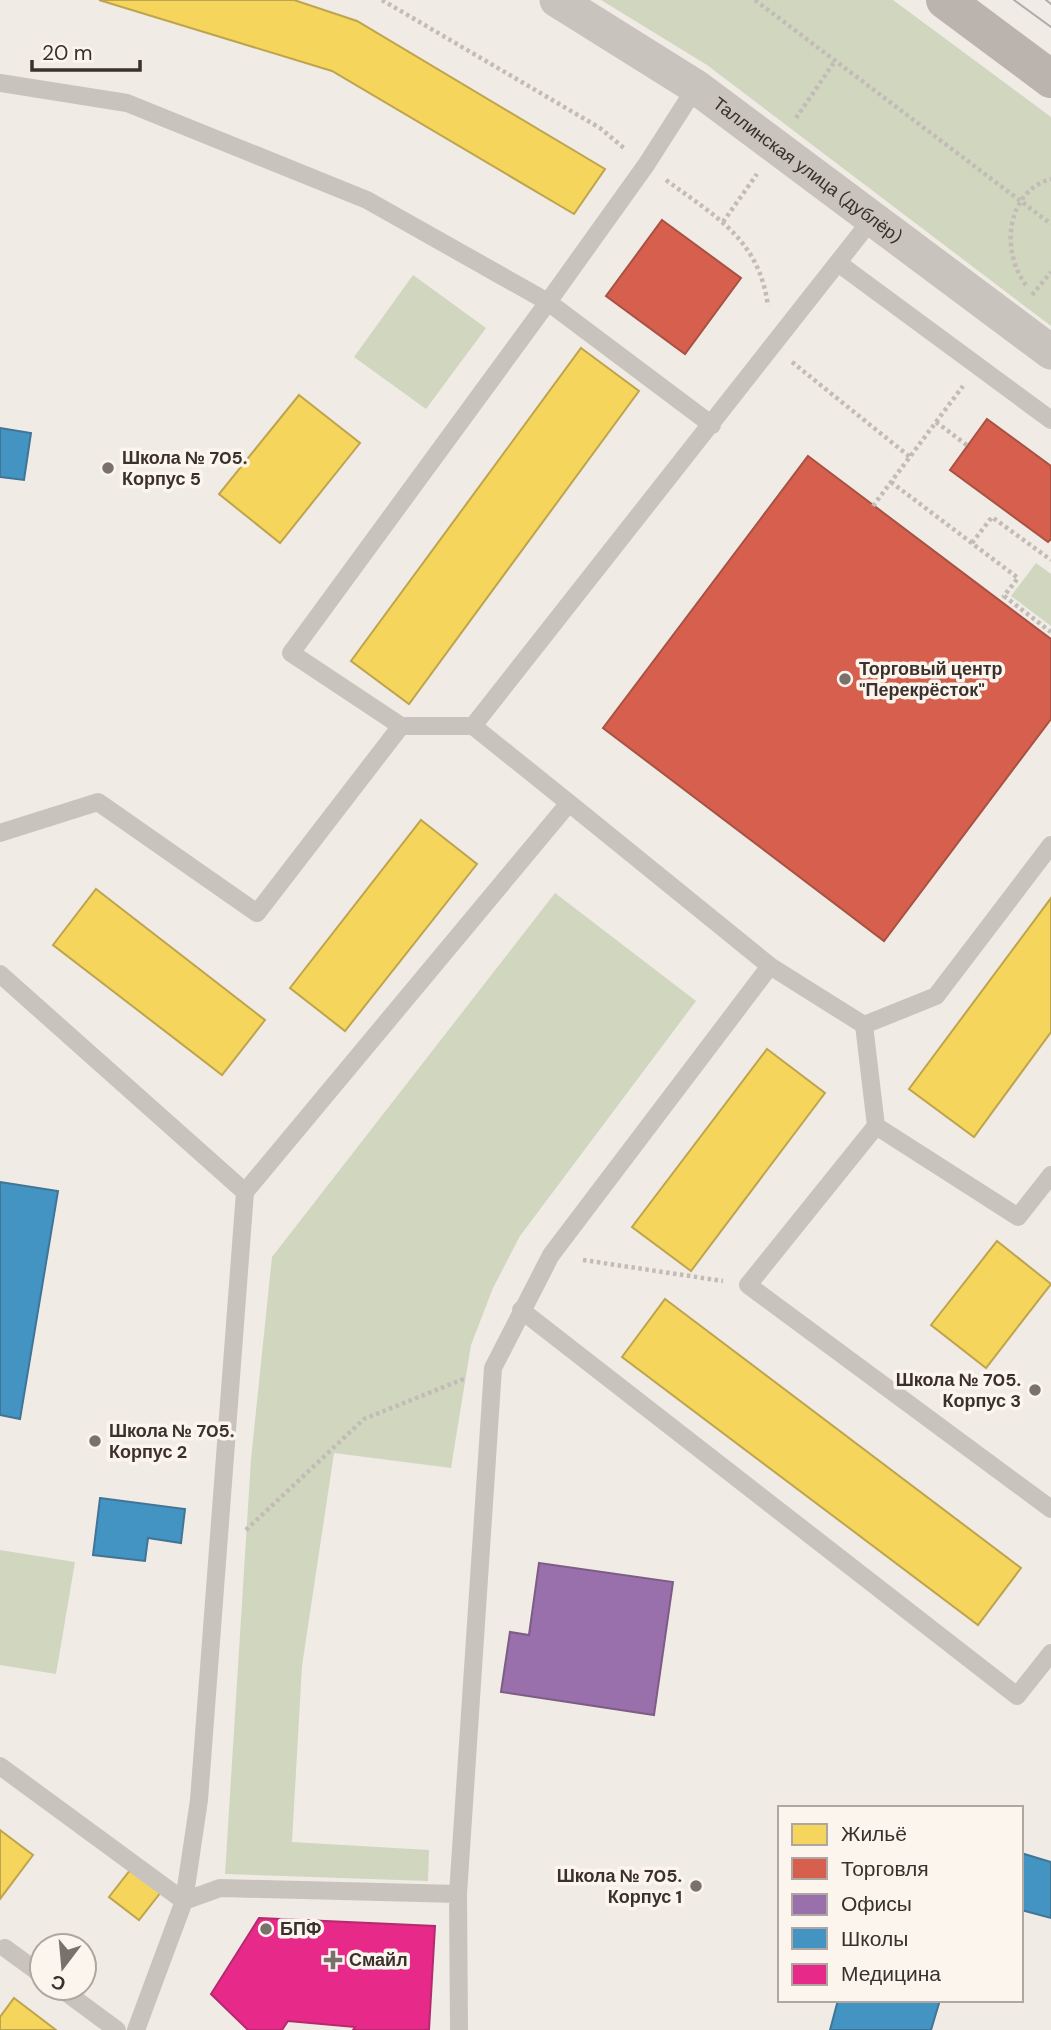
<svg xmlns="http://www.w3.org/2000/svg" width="1051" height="2030" font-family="'DM Sans',sans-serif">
<rect width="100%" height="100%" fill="#f0ebe5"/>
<path fill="#d1d6bf" d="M601,0H893L1051,117V326L707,65Z
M413,275L486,328L426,409L354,357Z
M1036,563L1051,574V626L1011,596Z
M555,893L696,1001L520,1236L493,1288L471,1345L451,1468L334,1453L302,1666L292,1842L429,1850L428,1881L225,1874L251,1459L272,1257Z
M0,1550L75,1562L56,1674L0,1665Z"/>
<path fill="#f6d55c" stroke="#bea44d" stroke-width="2" d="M99,0H294L357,21L605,169L574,214L332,71Z
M581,348L639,391L409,704L351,661Z
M299,395L360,443L280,543L219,494Z
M421,820L477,864L345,1031L290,988Z
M96,889L265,1020L222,1075L53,945Z
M1051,898V1032L974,1137L909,1089Z
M767,1049L825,1093L691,1271L632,1227Z
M997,1241L1051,1284L986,1368L931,1325Z
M665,1299L1021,1568L978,1625L622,1357Z
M0,1830L33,1855L0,1899Z
M131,1869L161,1892L139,1920L109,1897Z
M14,1998L56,2030H0V2017Z"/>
<path fill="#d6604d" stroke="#a85243" stroke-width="2" d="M662,220L741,278L685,354L606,296Z
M987,419L1051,466V539L1048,542L950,470Z
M808,456L1051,639V719L884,941L603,728Z"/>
<path fill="#9970ab" stroke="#7d5d85" stroke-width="2" d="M539,1563L673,1582L654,1715L501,1692L510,1632L529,1635Z"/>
<path fill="#4393c3" stroke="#417595" stroke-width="2" d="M0,428L31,433L24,480L0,477Z
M0,1182L58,1191L20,1419L0,1415Z
M100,1498L185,1509L181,1543L148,1538L145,1561L93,1555Z
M1021,1853L1051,1862V1918L1021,1910Z
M838,2000H940L931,2030H830Z"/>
<path fill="#e7298a" stroke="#b32b6e" stroke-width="2" d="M259,1918L435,1926L429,2030H353L355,2027L288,2021L282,2030H248L211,1994Z"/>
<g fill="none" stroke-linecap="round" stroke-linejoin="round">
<path stroke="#c2bbb6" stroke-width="4.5" stroke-dasharray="3.5 3.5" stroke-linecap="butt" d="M382,0L600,128L625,149
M755,0L1051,224
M796,118L835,61
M666,180C716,217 759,239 768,306
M723,222L757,174
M1026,285C1001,253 1005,192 1051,179
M1032,295L1051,272
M792,362L910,457
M936,422L968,446
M891,482L1018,578L1004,596L1051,632
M873,506L963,386
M972,543L992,517L1051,560
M583,1260L723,1281
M246,1530L364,1419L466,1378"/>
<path stroke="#c9c3be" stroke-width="18" d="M0,83L127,103L367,200L548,302L646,165L696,87
M838,263L1051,420
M473,726H401L291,653L548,302L712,425
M569,803L770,966
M0,833L98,802L257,913L401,726
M0,974L245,1192
M864,1025L876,1126L1018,1217L1051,1175
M876,1126L748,1285L1051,1509
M521,1310L1017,1696L1051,1653
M0,1766L184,1901L220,1888L458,1894
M5,1948L42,1975
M60,1988L117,2030
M136,2030L184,1901L199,1800L245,1192L569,803L473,726L872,219
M459,2030L458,1894L493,1368L551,1255L770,966L864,1025L936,996L1051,845"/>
<path stroke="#c9c3be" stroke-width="35" id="s1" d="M557,0L696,87L1051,352"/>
<path stroke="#bab3ae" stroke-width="38" d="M945,0L1051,79"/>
<path stroke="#b1aca8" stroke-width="2" d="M1014,0L1051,27
M1046,0L1051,4"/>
</g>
<g fill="#7a716c" stroke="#fbf5ee" stroke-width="2.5">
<circle cx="108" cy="468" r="7"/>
<circle cx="845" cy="679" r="7"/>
<circle cx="1035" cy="1390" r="7"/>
<circle cx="95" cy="1441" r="7"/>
<circle cx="696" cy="1886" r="7"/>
<circle cx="266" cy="1929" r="7"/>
<path d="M329.5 1949.5h7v7h7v7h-7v7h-7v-7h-7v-7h7z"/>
</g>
<g text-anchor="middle" stroke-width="7" stroke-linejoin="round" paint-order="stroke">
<g font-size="18" fill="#3b302b" stroke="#fbf5ee">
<text dy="6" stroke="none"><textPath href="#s1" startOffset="303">Таллинская улица (дублёр)</textPath></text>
</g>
<g font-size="18" font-weight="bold" fill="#3b302b" stroke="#fbf5ee" text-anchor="start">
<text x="122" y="464">Школа № 705.<tspan x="122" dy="21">Корпус 5</tspan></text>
<text x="859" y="675">Торговый центр<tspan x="859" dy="21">"Перекрёсток"</tspan></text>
<text x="1021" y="1386" text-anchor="end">Школа № 705.<tspan x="1021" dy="21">Корпус 3</tspan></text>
<text x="109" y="1437">Школа № 705.<tspan x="109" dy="21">Корпус 2</tspan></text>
<text x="682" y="1882" text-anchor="end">Школа № 705.<tspan x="682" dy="21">Корпус 1</tspan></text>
<text x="280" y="1935">БПФ</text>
<text x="349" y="1966">Смайл</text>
</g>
</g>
<rect x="778" y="1806" width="245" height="196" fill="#fbf5ee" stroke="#aea6a0" stroke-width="2"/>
<rect x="792" y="1824" width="35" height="21" fill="#f6d55c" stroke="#aea6a0" stroke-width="2"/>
<text x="841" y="1841" font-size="21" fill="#3b302b">Жильё</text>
<rect x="792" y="1858" width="35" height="21" fill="#d6604d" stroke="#aea6a0" stroke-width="2"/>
<text x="841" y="1876" font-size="21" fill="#3b302b">Торговля</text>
<rect x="792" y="1894" width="35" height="21" fill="#9970ab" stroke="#aea6a0" stroke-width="2"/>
<text x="841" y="1911" font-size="21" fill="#3b302b">Офисы</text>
<rect x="792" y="1928" width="35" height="21" fill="#4393c3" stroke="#aea6a0" stroke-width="2"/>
<text x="841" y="1946" font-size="21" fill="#3b302b">Школы</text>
<rect x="792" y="1964" width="35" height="21" fill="#e7298a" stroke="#aea6a0" stroke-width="2"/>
<text x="841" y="1981" font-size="21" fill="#3b302b">Медицина</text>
<g transform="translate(63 1967) rotate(196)"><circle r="33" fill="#fbf5ee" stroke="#aea6a0" stroke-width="2"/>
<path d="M0-5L12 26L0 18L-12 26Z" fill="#7a716c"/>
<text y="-10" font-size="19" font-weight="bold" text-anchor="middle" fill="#3b302b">С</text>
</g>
<path d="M32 60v10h108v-10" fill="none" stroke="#3b302b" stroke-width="3.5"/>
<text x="42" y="60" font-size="21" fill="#3b302b" stroke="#fbf5ee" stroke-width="5" paint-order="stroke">20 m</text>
</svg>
